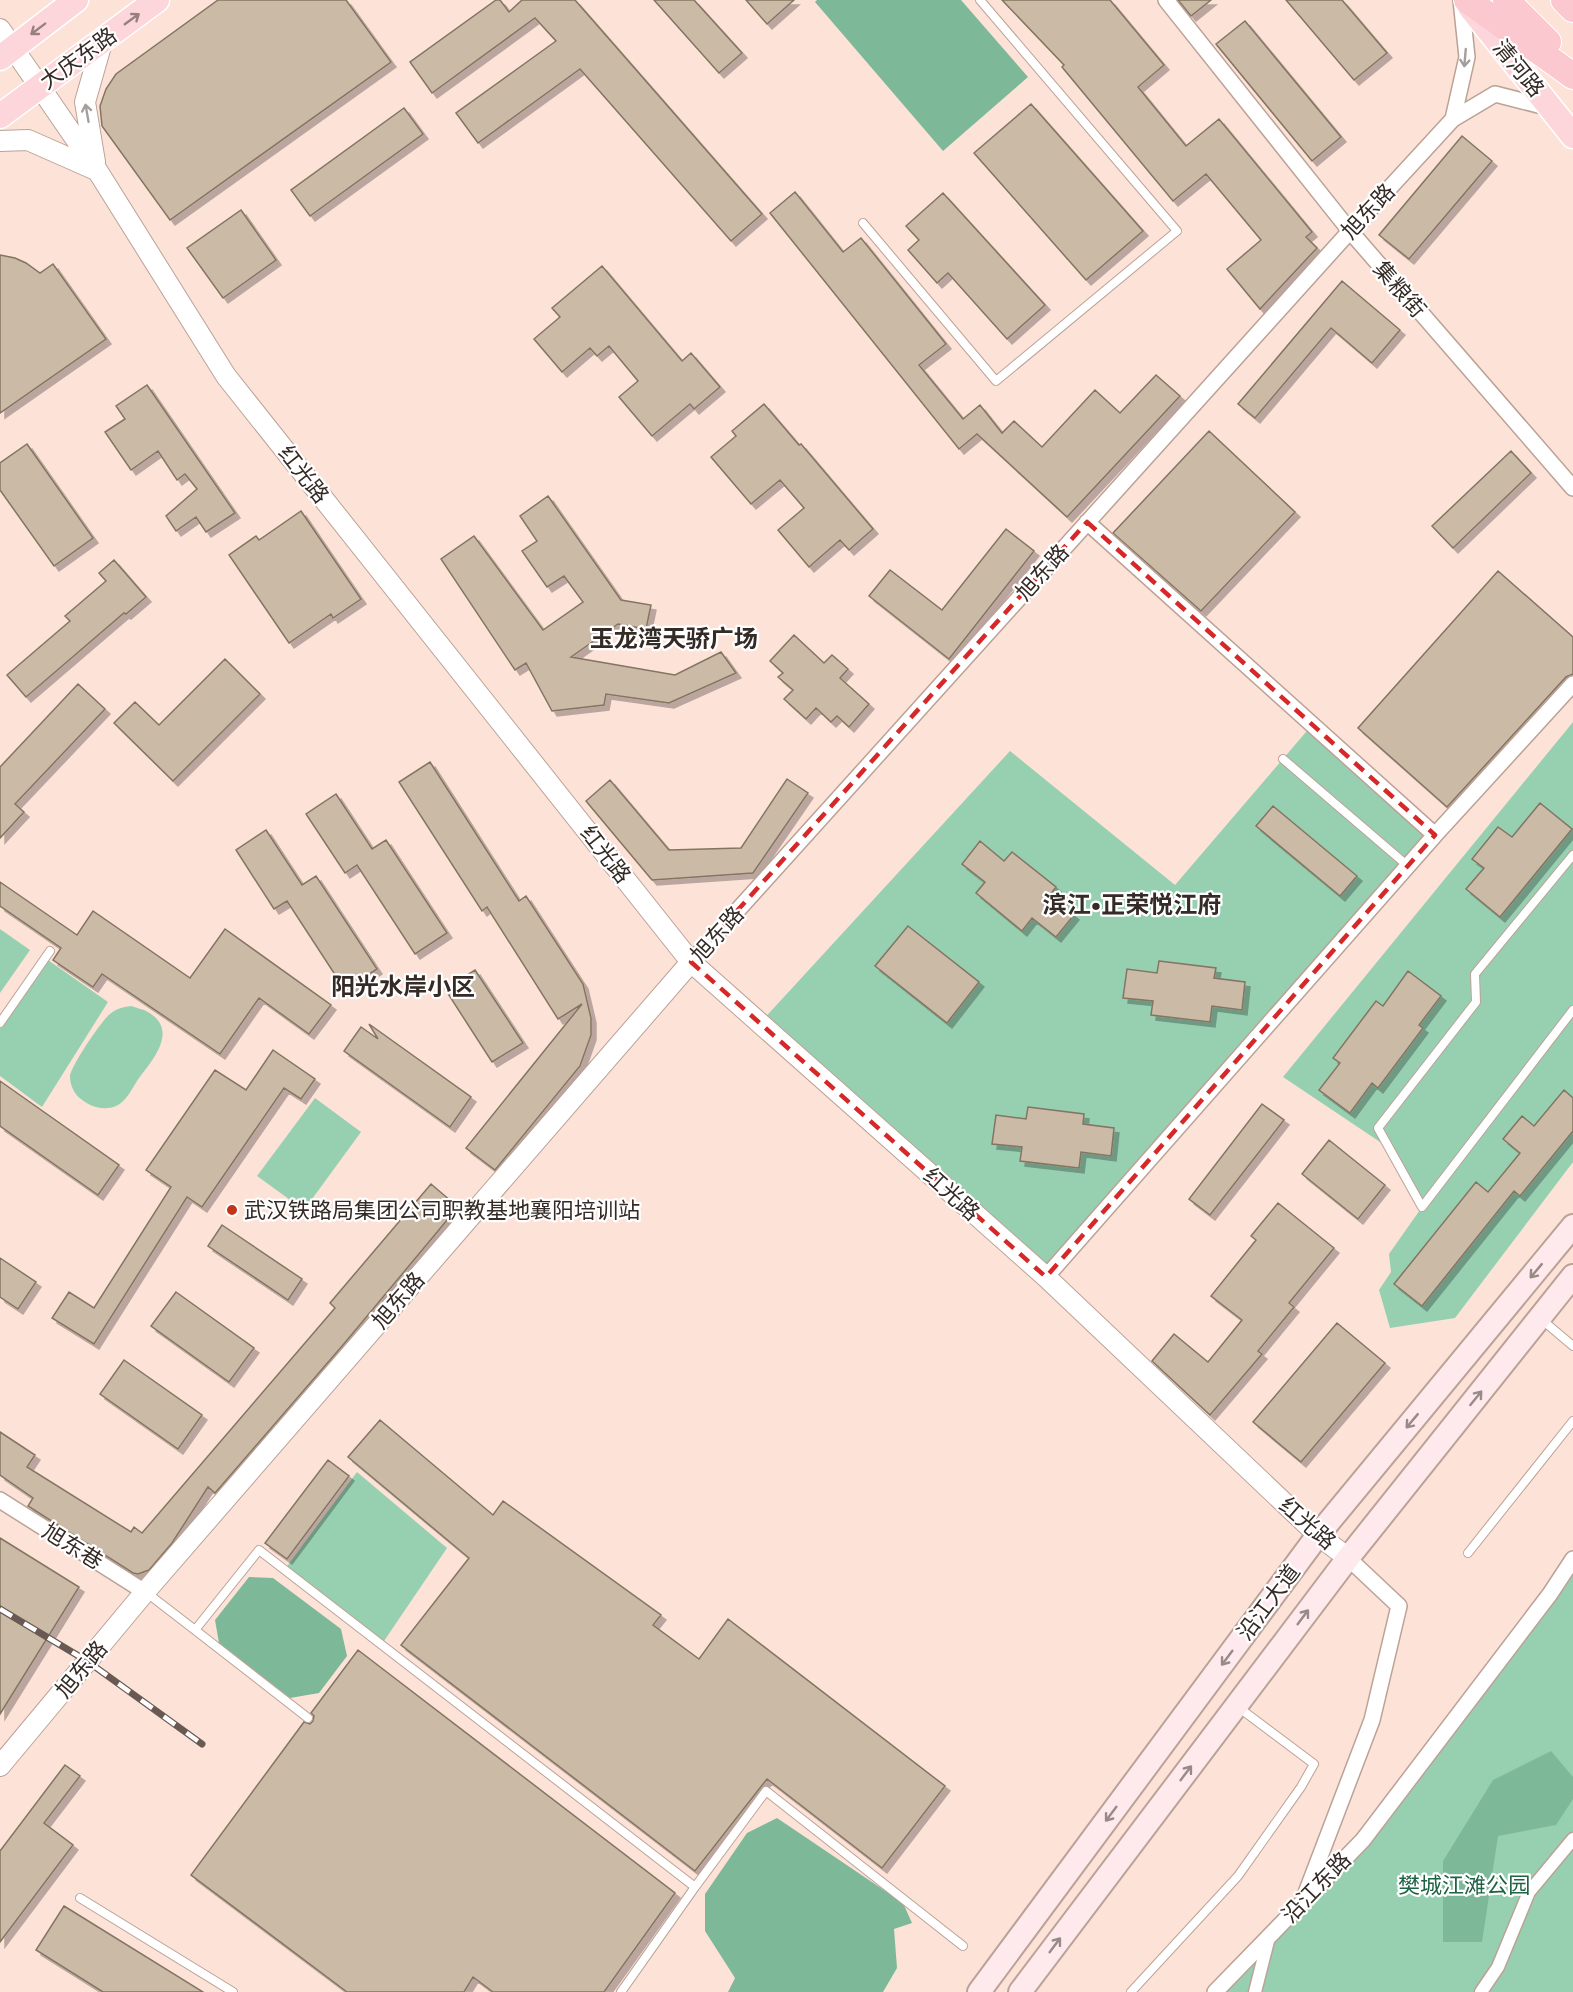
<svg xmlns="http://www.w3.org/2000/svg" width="1573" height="1992" font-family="Commissioner,'Noto Sans SC',sans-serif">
<defs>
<filter id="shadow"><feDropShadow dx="5" dy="5" stdDeviation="0" flood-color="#0004"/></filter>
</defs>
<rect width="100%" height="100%" fill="#fde2d7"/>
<path fill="#97d0b1" d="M1573,722V1162L1455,1318L1390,1328L1379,1290L1391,1272L1389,1254L1422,1207L1389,1148L1283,1077Z
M1312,725L1435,835L1046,1277L760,1023L1010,751L1175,885Z
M0,929L30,950L0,993Z
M45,958L108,1002L42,1107L0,1076V1023Z
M131,1006C136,1008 143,1009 148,1012C179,1030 153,1060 139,1078C133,1087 126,1102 116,1106C104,1111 90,1107 81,1099C74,1094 70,1085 70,1076C71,1066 102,1020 110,1014C116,1009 122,1007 131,1006Z
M315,1098L361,1132L304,1210L257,1176Z
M357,1472L447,1548L382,1644L285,1569Z
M1573,1559V1992H1215L1363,1840Z"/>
<path fill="#7db899" d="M817,0H961L1028,77L943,151L815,2Z
M249,1577L273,1578L341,1629L347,1656L319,1693L290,1698L219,1643L215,1620Z
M1551,1751L1573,1777V1799L1556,1825L1498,1836L1482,1942H1443V1861L1493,1780Z
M777,1818L903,1903L912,1923L894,1929L897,1968L883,1992H728L735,1978L705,1931V1894L747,1833Z"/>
<path fill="#cabaa6" stroke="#847562" stroke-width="1.5" filter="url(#shadow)" d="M218,0H346L391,62L170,220L102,126L100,106L106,89L116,74Z
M496,0H500L509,12L522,0H575L762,214L731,241L580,69L478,143L456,113L556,41L535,18L432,93L410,62Z
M654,0H694L742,53L719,73Z
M746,0H794L767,24Z
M1002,0H1110L1164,65L1138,87L1186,146L1219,119L1312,232L1306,237L1317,248L1260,309L1227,269L1261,240L1206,174L1173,201L1062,67L1064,65Z
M1178,0H1211L1191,16Z
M1286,0H1342L1387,53L1354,80Z
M1245,21L1341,137L1312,161L1216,44Z
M1031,104L1143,231L1086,280L974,153Z
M404,108L423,134L310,216L291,190Z
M1462,136L1492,161L1409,259L1379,235Z
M795,192L843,252L861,238L946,344L919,365L963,419L980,405L1002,433L1014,421L1042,447L1095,390L1120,413L1156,375L1180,396L1067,517L977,434L959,449L770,213Z
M943,193L1045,305L1007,339L948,273L937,283L908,250L919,240L906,226Z
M241,210L276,260L223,298L187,248Z
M0,255L15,258L26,263L40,273L53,264L106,339L0,413Z
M602,266L682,361L691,353L720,387L694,409L690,404L652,436L619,397L638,381L609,346L597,356L590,348L562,372L534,339L560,317L552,308Z
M1342,281L1400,330L1372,363L1331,328L1255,418L1238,404Z
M147,385L235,513L206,532L196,517L176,531L166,516L197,489L185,474L177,480L158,451L131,470L105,432L125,419L116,406Z
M764,404L799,445L801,444L873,529L849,550L840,540L809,567L778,530L804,508L780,480L751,504L711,457L736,436L732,431Z
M1209,431L1295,512L1201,611L1113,533Z
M27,444L93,538L54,566L0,490V463Z
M1511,451L1531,473L1453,548L1432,526Z
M548,496L621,600L651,605L646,629L618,624L571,657L675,675L721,652L736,673L669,703L606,694L604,705L552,711L526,663L515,670L441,559L474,536L543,630L583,602L564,576L547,587L522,551L537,541L520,516Z
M301,511L361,599L333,618L331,614L289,643L229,555L256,536L259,540Z
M1006,529L1034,551L949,659L869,596L890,570L942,610Z
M114,560L146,597L126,614L124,613L26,697L7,675L70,621L65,616L106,581L99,573Z
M1498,571L1573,637V674L1566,677L1447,807L1358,728Z
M794,635L824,663L832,655L848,669L840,678L869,704L849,727L837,716L831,722L816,708L806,719L784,699L793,690L778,677L783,673L770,661Z
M225,659L260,694L173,781L114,723L135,702L159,725Z
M78,684L105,709L15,804L24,812L0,838V767Z
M430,762L519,901L526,896L583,984L591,1018V1035L580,1066L495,1170L466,1148L582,1004L558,1019L487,907L482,911L399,782Z
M787,779L808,793L753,873L652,880L586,801L610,780L669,850L741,848Z
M336,794L372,849L386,840L447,933L415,954L357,865L345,873L306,814Z
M1540,803L1572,829L1500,917L1466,889L1484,868L1472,859L1498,827L1512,837Z
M1273,806L1357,876L1340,896L1256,826Z
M266,830L302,885L316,876L377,969L345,990L287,901L274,909L236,850Z
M980,841L1004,861L1012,852L1056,887L1049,896L1074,915L1056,937L1032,918L1022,931L976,893L985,882L962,864Z
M0,882L77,935L93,911L190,978L225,929L331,1005L309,1034L259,998L220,1054L102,974L93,987L53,960L61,948L0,906Z
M908,926L979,982L947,1023L875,966Z
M1159,961L1216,968L1214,978L1245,982L1242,1010L1212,1006L1210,1022L1151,1015L1153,1001L1123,998L1127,969L1157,973Z
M475,970L523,1043L492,1062L445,989Z
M1408,971L1441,996L1419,1025L1423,1028L1378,1088L1372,1083L1350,1113L1319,1090L1340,1063L1333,1058L1376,1001L1383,1006Z
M369,1024L471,1097L450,1127L344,1051L361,1027L378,1039Z
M273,1050L315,1079L301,1099L284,1088L202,1207L187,1197L94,1344L52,1318L69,1292L94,1308L171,1187L146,1170L215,1070L246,1090Z
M0,1081L119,1165L98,1195L0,1126Z
M1564,1090L1573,1098V1131L1520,1196L1514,1191L1422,1306L1394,1284L1476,1182L1488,1192L1520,1153L1503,1139L1522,1116L1534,1126Z
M1262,1104L1284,1120L1210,1215L1189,1199Z
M1028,1107L1084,1114L1083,1124L1114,1128L1111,1156L1081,1152L1079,1168L1020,1161L1022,1147L992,1144L996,1115L1026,1119Z
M1329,1140L1385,1185L1358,1219L1302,1174Z
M431,1184L458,1207L343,1345L215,1493L208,1487L172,1543L149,1570L138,1574L133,1573L28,1506L33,1498L0,1475V1432L35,1455L27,1467L131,1532L134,1527L142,1533L335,1308L330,1303Z
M1278,1203L1334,1248L1289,1303L1294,1307L1258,1351L1262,1354L1210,1415L1152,1361L1174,1334L1208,1362L1242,1320L1211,1296L1256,1240L1251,1236Z
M222,1225L302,1279L288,1300L208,1246Z
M0,1258L36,1282L18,1309L0,1297Z
M176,1292L254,1348L229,1382L151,1326Z
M1337,1323L1385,1363L1301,1462L1253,1422Z
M124,1360L202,1415L178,1449L100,1394Z
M380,1420L493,1515L503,1501L661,1615L653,1625L699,1659L728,1619L945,1786L882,1868L767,1779L695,1871L401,1645L469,1558L348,1457Z
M328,1460L349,1476L287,1559L265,1543Z
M0,1538L79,1587L0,1714Z
M358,1650L675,1893L604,1992H493L473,1977L464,1992H347L191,1875L304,1722L310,1724L313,1721L314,1716L311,1713Z
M65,1765L80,1776L44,1823L73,1845L0,1942V1851Z
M64,1906L203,1992H103L36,1950Z"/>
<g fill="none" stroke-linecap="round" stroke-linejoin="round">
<g stroke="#bba297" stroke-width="10">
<path id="service" d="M863,223L996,381L1177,231L980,0
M1283,759L1408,866
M1573,855L1475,974L1476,1002L1378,1128L1422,1207L1573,1010
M0,1023L50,951
M1541,1319L1573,1346
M1468,1553L1573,1421
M147,1593L195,1630L259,1550L695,1887L766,1791L963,1946
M195,1630L308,1718
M80,1898L233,1992
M621,1992L695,1887
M1131,1992L1238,1876L1301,1787L1314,1764L1238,1707"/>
</g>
<g stroke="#bba297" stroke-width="15">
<path id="pedestrian" d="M1255,1992L1269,1937
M1481,1992L1498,1967L1529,1892L1573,1839"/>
</g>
<g stroke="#bba297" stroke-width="18">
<path id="minor" d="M1166,0L1350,231L1573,488
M1453,119L1467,57L1461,0
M1435,835L1573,684
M691,962L1350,231L1453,119L1495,94L1550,108
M1046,1277L1435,835L1087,522
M0,1500L145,1592
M1306,1893L1372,1720L1399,1606L1348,1558
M1215,1992L1363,1840L1550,1594L1573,1559"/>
</g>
<g stroke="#bba297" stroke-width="22">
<path id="tertiary" d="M0,29L97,170L226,376L691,962L1046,1277L1318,1535L1348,1558
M0,141L28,140L96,170
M95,162L85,102L103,39
M0,1766L145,1592L691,962"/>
</g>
<g stroke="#bba297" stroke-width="26">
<path id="secondary" d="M979,1992L1318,1535L1573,1226
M1020,1992L1348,1558L1573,1276"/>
</g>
<g stroke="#fff" stroke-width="27">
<path id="primary" d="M1470,7L1573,136
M0,58L76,0
M0,116L157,0"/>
</g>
<g stroke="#fff" stroke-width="28">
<path id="trunk" d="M1467,0L1573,76
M1506,0L1548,42
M1564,0L1573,9"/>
</g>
<use href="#service" stroke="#fff" stroke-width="8"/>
<use href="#pedestrian" stroke="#fff" stroke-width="12"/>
<use href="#minor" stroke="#fff" stroke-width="15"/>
<use href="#tertiary" stroke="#fff" stroke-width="20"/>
<use href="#secondary" stroke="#feeaed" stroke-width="22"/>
<use href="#primary" stroke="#fcd6db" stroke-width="24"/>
<use href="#trunk" stroke="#fbc8cf" stroke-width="26"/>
<g stroke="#685953" stroke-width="7">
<path id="rail" d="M0,1609L87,1661L202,1744"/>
</g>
<use href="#rail" stroke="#fff" stroke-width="4.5" stroke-dasharray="14" stroke-linecap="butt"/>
</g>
<defs><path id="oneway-shaft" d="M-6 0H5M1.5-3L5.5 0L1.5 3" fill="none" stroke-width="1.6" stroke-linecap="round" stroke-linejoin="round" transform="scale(1.5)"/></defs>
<g stroke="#988080">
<use href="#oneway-shaft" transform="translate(132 19) rotate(-36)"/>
<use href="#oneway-shaft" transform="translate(38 29) rotate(143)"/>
</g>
<g stroke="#a49f9d">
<use href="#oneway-shaft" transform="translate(1465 58) rotate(95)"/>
<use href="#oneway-shaft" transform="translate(87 113) rotate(-100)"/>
</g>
<g stroke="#998a8a">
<use href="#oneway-shaft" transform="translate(1536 1271) rotate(130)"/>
<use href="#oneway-shaft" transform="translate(1476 1398) rotate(-51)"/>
<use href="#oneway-shaft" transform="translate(1412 1421) rotate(130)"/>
<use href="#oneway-shaft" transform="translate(1303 1617) rotate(-53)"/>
<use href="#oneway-shaft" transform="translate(1227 1658) rotate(127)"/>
<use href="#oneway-shaft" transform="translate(1186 1773) rotate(-53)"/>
<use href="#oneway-shaft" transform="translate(1111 1814) rotate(127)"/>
<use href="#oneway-shaft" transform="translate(1055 1945) rotate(-53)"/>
</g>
<path fill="none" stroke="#d62828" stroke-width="4.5" stroke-dasharray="12 8" stroke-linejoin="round" d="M1087,522L1435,835L1046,1277L691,962Z"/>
<circle fill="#c1361b" stroke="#fff" stroke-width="2" cx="232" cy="1210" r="6"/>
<g text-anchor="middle" stroke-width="4.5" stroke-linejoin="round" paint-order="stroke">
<g font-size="22" fill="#342a26" stroke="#fff">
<text transform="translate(78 58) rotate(-36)" y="8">大庆东路</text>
<text transform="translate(1519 68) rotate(51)" y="8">清河路</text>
<text transform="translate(1368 211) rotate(-47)" y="8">旭东路</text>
<text transform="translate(1400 289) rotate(49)" y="8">集粮街</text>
<text transform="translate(304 474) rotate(52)" y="8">红光路</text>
<text transform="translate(1042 572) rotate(-48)" y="8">旭东路</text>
<text transform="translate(606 854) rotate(52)" y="8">红光路</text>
<text transform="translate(717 934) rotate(-48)" y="8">旭东路</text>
<text transform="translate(952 1194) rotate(42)" y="8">红光路</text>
<text transform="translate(398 1300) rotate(-49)" y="8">旭东路</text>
<text transform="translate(1308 1523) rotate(41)" y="8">红光路</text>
<text transform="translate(73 1546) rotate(32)" y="8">旭东巷</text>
<text transform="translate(1268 1602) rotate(-53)" y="8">沿江大道</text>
<text transform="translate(81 1669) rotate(-50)" y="8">旭东路</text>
<text transform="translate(1316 1887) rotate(-46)" y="8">沿江东路</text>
</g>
<g font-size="22" fill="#342a26" stroke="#fff" text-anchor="start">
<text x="244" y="1218">武汉铁路局集团公司职教基地襄阳培训站</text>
</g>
<g font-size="22" fill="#1f6345" stroke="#fff">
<text x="1464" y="1893">樊城江滩公园</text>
</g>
<g font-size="24" font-weight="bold" fill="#342a26" stroke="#fff">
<text x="674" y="647">玉龙湾天骄广场</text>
<text x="1132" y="913">滨江•正荣悦江府</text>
<text x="403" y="995">阳光水岸小区</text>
</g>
</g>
</svg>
